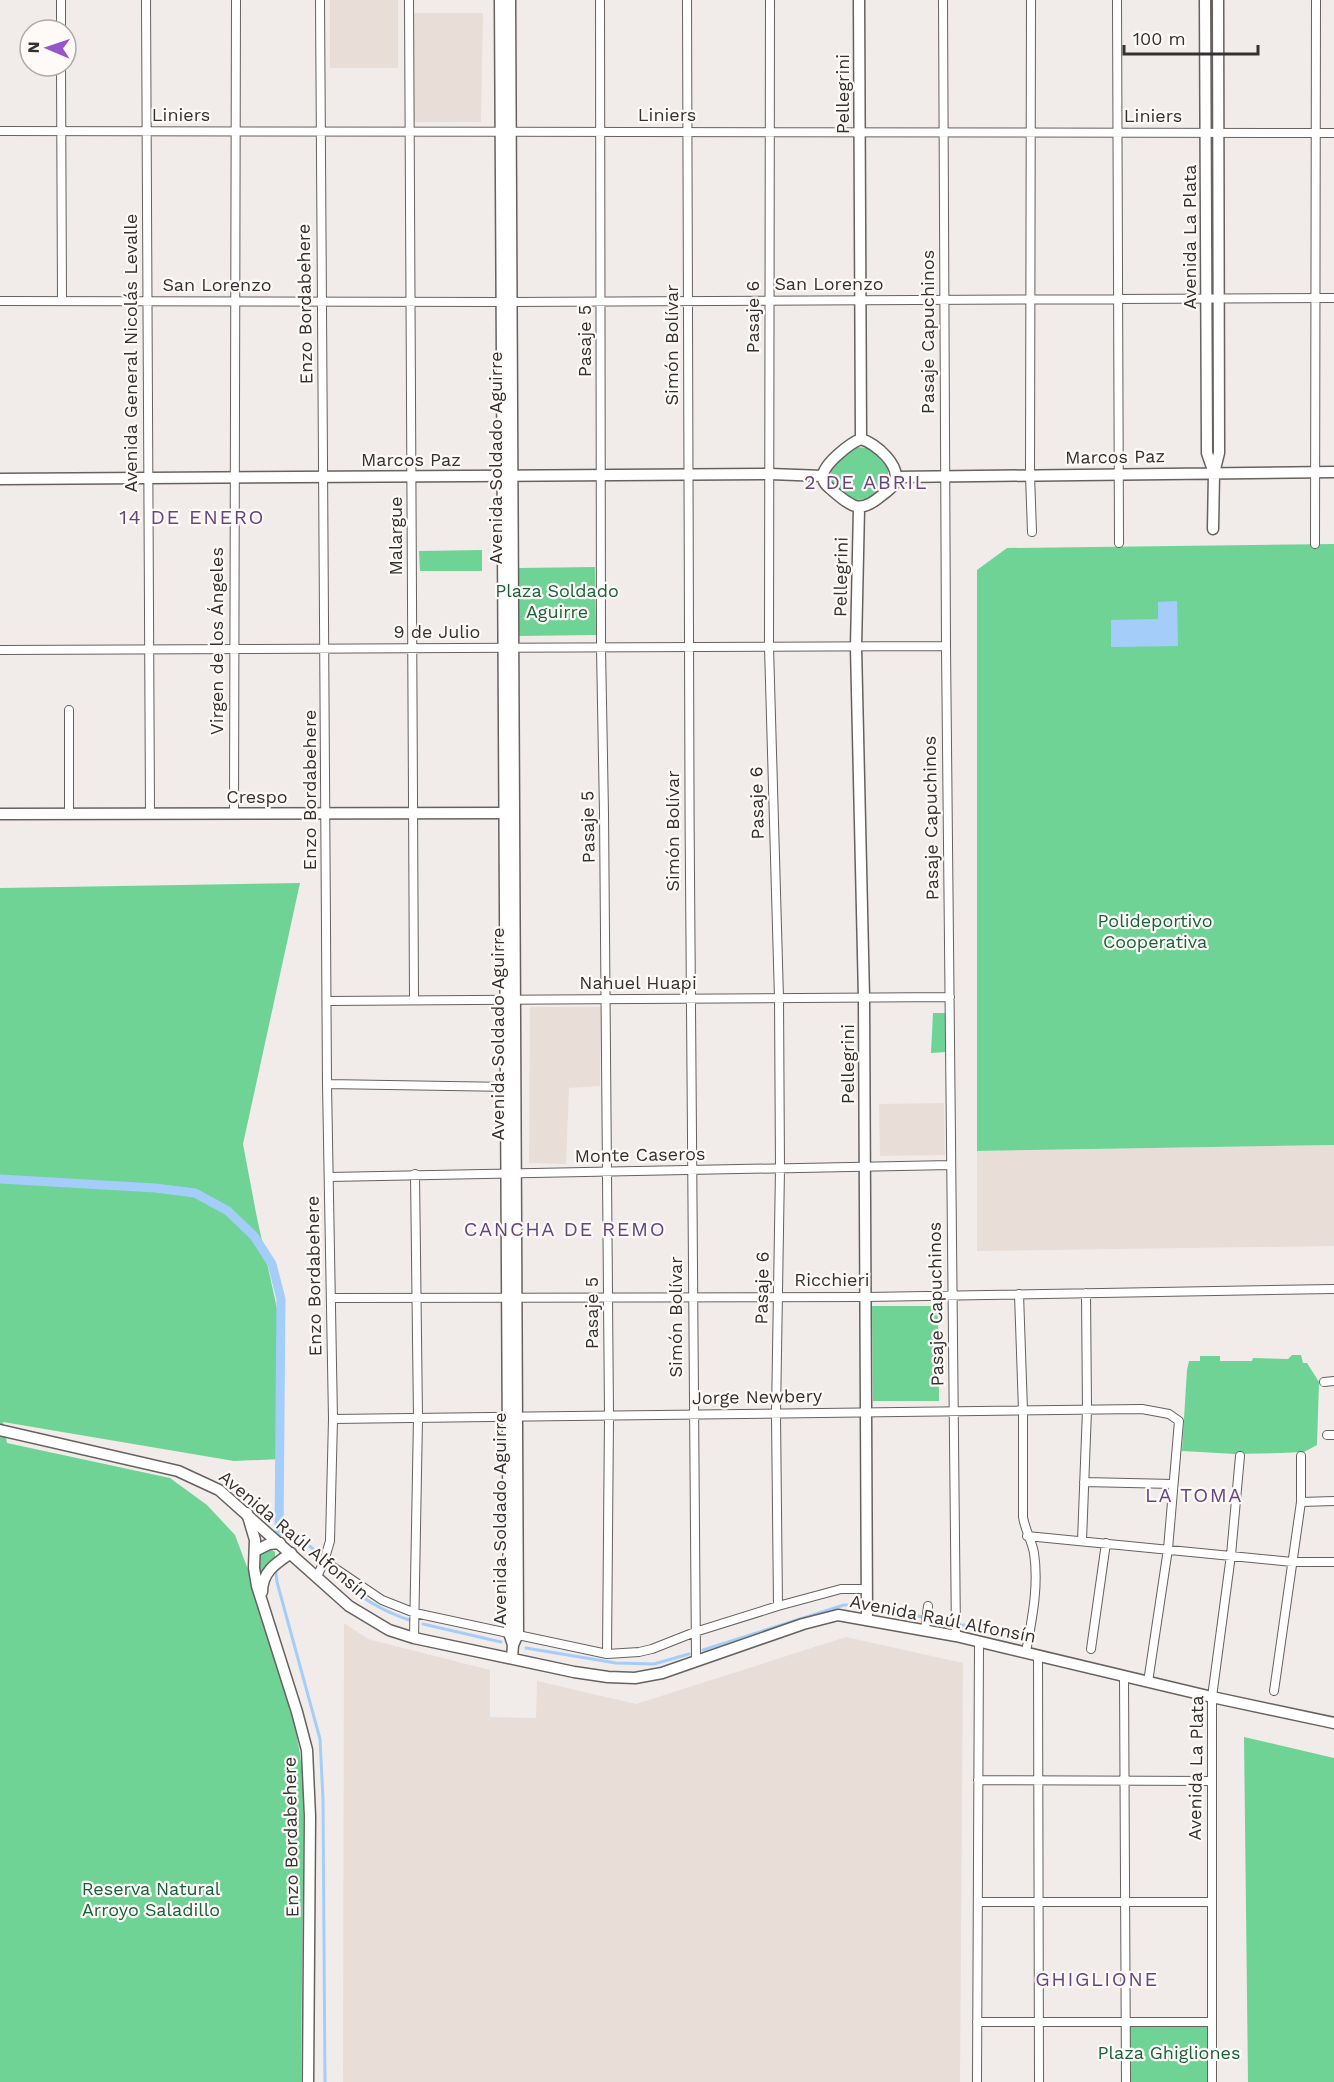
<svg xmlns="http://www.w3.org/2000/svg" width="1334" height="2082" font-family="'Work Sans',sans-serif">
<rect width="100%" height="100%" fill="#f1ecea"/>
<path fill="#e9ddd7" d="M330,0H398V68H330Z
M412,13H483L481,122H414Z
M530,1007H601L600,1086L569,1088L566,1164L529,1163Z
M944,1103L945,1155L880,1156L879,1104Z
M1334,1145V1246L977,1251V1151Z
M344,1623L368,1639L490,1670V1717L536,1718L537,1681L636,1704L846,1637L963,1663L960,2082H343Z"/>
<path fill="#6fd396" d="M855,447L869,448L888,468V482L871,499L853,500L831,482V469Z
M1334,544V1145L977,1151V570L1007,548Z
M482,550V571H420L419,551Z
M595,567L596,635L518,636V568Z
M300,883L243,1144L257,1218L280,1322L282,1459L234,1461L3,1422L7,1443L170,1478L207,1505L235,1535L247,1567L292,1713L299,1748L304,1783L301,2082H0V888Z
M933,1013H947V1052L931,1053Z
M872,1306H938L939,1401H873Z
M1292,1355H1301L1303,1363H1307L1319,1382L1317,1445L1304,1452L1281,1453L1235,1454L1182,1451L1187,1370L1189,1361H1200V1356H1220V1361H1252L1253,1358L1288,1359Z
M270,1549L275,1552V1558L260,1576L258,1556L261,1552Z
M1244,1737L1334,1758V2082H1248Z
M1206,2025L1208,2028L1209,2082H1129V2026Z"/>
<path fill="#a5cdfa" d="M1177,601L1178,646L1111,647V620L1158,619V602Z"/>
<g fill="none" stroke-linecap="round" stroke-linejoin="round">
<path stroke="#a5cdfa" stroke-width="3" d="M279,1521L318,1553
M276,1573L277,1582L320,1739L323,1799L325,2082
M336,1577C362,1598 379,1610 412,1621
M876,1608L949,1622
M423,1624L501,1642
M963,1625L1023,1638
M526,1648L616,1663L654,1664L689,1654
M703,1650L844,1605H862"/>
<path stroke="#a5cdfa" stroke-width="9" d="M0,1179L155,1188L195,1193L228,1211L254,1236L272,1264L281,1299L279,1532"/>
<g stroke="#666260" stroke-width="10">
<path id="minor" d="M61,0V30
M146,0L150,814
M409,0L414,999
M600,0L601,648L604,813L609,1416L607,1654
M687,0C689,554 689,1107 696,1661
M770,0L769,647L779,998L780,1169L776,1414L778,1606
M943,0L946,646L956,1636
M1031,0L1030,475L1032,532
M1117,0L1119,543
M61,66L62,301
M0,131L1334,133
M0,301L502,302L1334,298
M1315,544L1316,0
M0,650L946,646
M69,710V814
M234,813L236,0
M327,1001L950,997
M327,1084L510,1087
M329,1177L951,1165
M1019,1294L1023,1411V1517C1025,1530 1032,1541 1034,1553C1039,1586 1032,1619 1026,1652
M331,1298L866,1297L1334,1289
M1324,1382L1334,1381
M333,1419L1142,1409L1169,1414L1179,1421L1168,1549L1148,1682
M1327,1435H1334
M1084,1482L1173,1484
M1301,1502L1334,1501
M1027,1536L1292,1562H1334
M1082,1541L1087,1410L1086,1293
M324,1561L382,1600L415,1613L607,1654L639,1652L652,1649L695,1632L778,1606L841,1589H867
M317,1577L324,1561L330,1541L333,1419L327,1084L320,0
M925,1630L928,1606
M414,1638L418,1418L415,1174
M1091,1649L1106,1543
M1038,1655L1039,2082
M1124,1677L1126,2082
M1274,1691L1301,1502V1456
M978,1780L1212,1781
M978,1902H1212
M977,2022H1212
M977,2082L979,1642
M1212,2082V1697L1231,1555L1240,1456"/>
</g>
<g stroke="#666260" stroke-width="13">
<path id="tertiary" d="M859,0L861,439
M1205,0L1207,453L1214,473
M861,439C875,443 903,466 894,484C892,488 885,493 881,496C860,514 852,507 833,491C829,487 823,484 823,477C822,465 850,443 861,439Z
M896,477L1334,472
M0,479L770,474L823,476
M859,508L856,647L864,998L867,1620
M1213,529L1214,473L1219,453L1218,0
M0,814L513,813
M247,1513L255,1540L254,1568L257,1586L297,1712L307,1750L310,1816L308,2082
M255,1551L269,1544L280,1543
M262,1592C262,1572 275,1564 291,1553"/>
</g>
<g stroke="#666260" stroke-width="13">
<path id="secondary" d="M500,0L509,1633L513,1645L512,1658
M510,0L518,1634L513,1645
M0,1430L178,1471L219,1490L349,1606L389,1630L414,1638L574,1672L608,1677L635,1678L662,1673L803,1624L838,1615L956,1636L1212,1697L1334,1723"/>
</g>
<use href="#minor" stroke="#fff" stroke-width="8"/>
<use href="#tertiary" stroke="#fff" stroke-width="10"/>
<use href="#secondary" stroke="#fff" stroke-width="10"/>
</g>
<g text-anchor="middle" stroke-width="4.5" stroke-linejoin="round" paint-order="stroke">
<g font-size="18" fill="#333131" stroke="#fefaf7">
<text transform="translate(843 94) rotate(-90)" y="6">Pellegrini</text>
<text x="181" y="121">Liniers</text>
<text x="667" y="121">Liniers</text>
<text x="1153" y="122">Liniers</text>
<text transform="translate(1190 237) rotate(-90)" y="6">Avenida La Plata</text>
<text x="829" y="290">San Lorenzo</text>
<text x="217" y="291">San Lorenzo</text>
<text transform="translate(305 304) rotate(-91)" y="6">Enzo Bordabehere</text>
<text transform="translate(753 317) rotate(-90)" y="6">Pasaje 6</text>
<text transform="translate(928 332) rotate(-90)" y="6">Pasaje Capuchinos</text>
<text transform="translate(585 341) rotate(-90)" y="6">Pasaje 5</text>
<text transform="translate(672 345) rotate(-90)" y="6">Simón Bolívar</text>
<text transform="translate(131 353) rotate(-90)" y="6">Avenida General Nicolás Levalle</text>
<text transform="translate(1115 457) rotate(-1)" y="6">Marcos Paz</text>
<text transform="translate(496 458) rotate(-90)" y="6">Avenida Soldado Aguirre</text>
<text x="411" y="466">Marcos Paz</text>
<text transform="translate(396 536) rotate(-90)" y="6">Malargue</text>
<text transform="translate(841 577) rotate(-89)" y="6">Pellegrini</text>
<text x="437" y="638">9 de Julio</text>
<text transform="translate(217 641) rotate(-90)" y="6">Virgen de los Ángeles</text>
<text transform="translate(310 790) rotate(-90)" y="6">Enzo Bordabehere</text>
<text x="257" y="803">Crespo</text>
<text transform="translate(757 803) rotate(-91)" y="6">Pasaje 6</text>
<text transform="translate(931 818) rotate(-91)" y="6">Pasaje Capuchinos</text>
<text transform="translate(588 827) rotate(-91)" y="6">Pasaje 5</text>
<text transform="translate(673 831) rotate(-90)" y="6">Simón Bolívar</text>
<text x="638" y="989">Nahuel Huapi</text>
<text transform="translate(498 1034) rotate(-90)" y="6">Avenida Soldado Aguirre</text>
<text transform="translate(848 1064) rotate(-90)" y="6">Pellegrini</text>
<text transform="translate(640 1155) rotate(-1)" y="6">Monte Caseros</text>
<text transform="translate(314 1276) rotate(-91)" y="6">Enzo Bordabehere</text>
<text x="832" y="1286">Ricchieri</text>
<text transform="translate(762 1288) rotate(-89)" y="6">Pasaje 6</text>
<text transform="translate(936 1304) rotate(-91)" y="6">Pasaje Capuchinos</text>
<text transform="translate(592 1313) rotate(-90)" y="6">Pasaje 5</text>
<text transform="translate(676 1317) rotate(-90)" y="6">Simón Bolívar</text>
<text transform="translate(757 1397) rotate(-1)" y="6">Jorge Newbery</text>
<text transform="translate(500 1519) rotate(-90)" y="6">Avenida Soldado Aguirre</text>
<text transform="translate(294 1535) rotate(40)" y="6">Avenida Raúl Alfonsín</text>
<text transform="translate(943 1619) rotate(11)" y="6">Avenida Raúl Alfonsín</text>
<text transform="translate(1196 1768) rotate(-89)" y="6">Avenida La Plata</text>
<text transform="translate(291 1837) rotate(-91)" y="6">Enzo Bordabehere</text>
</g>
<g font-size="18" fill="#18613a" stroke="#fefaf7">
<text x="557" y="597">Plaza Soldado<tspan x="557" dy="21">Aguirre</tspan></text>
<text x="1155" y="927">Polideportivo<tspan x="1155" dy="21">Cooperativa</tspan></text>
<text x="151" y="1895">Reserva Natural<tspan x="151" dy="21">Arroyo Saladillo</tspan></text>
<text x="1169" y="2059">Plaza Ghigliones</text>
</g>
<g font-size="20" letter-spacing="1.5" fill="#644580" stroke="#fefaf7">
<text x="866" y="489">2 DE ABRIL</text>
<text x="192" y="524">14 DE ENERO</text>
<text x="565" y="1236">CANCHA DE REMO</text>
<text x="1194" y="1502">LA TOMA</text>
<text x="1097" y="1986">GHIGLIONE</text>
</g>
</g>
<g transform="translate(48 48) rotate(272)"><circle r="28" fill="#fefaf7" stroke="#adaaa8" stroke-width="1.5"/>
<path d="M0-4.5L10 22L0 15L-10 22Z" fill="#9755ca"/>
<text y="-9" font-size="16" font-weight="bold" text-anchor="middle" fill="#333131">N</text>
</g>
<path d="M1124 45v9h134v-9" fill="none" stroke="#333131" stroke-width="3"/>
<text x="1133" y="45" font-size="18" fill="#333131" stroke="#fefaf7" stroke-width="4.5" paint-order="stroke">100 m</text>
</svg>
